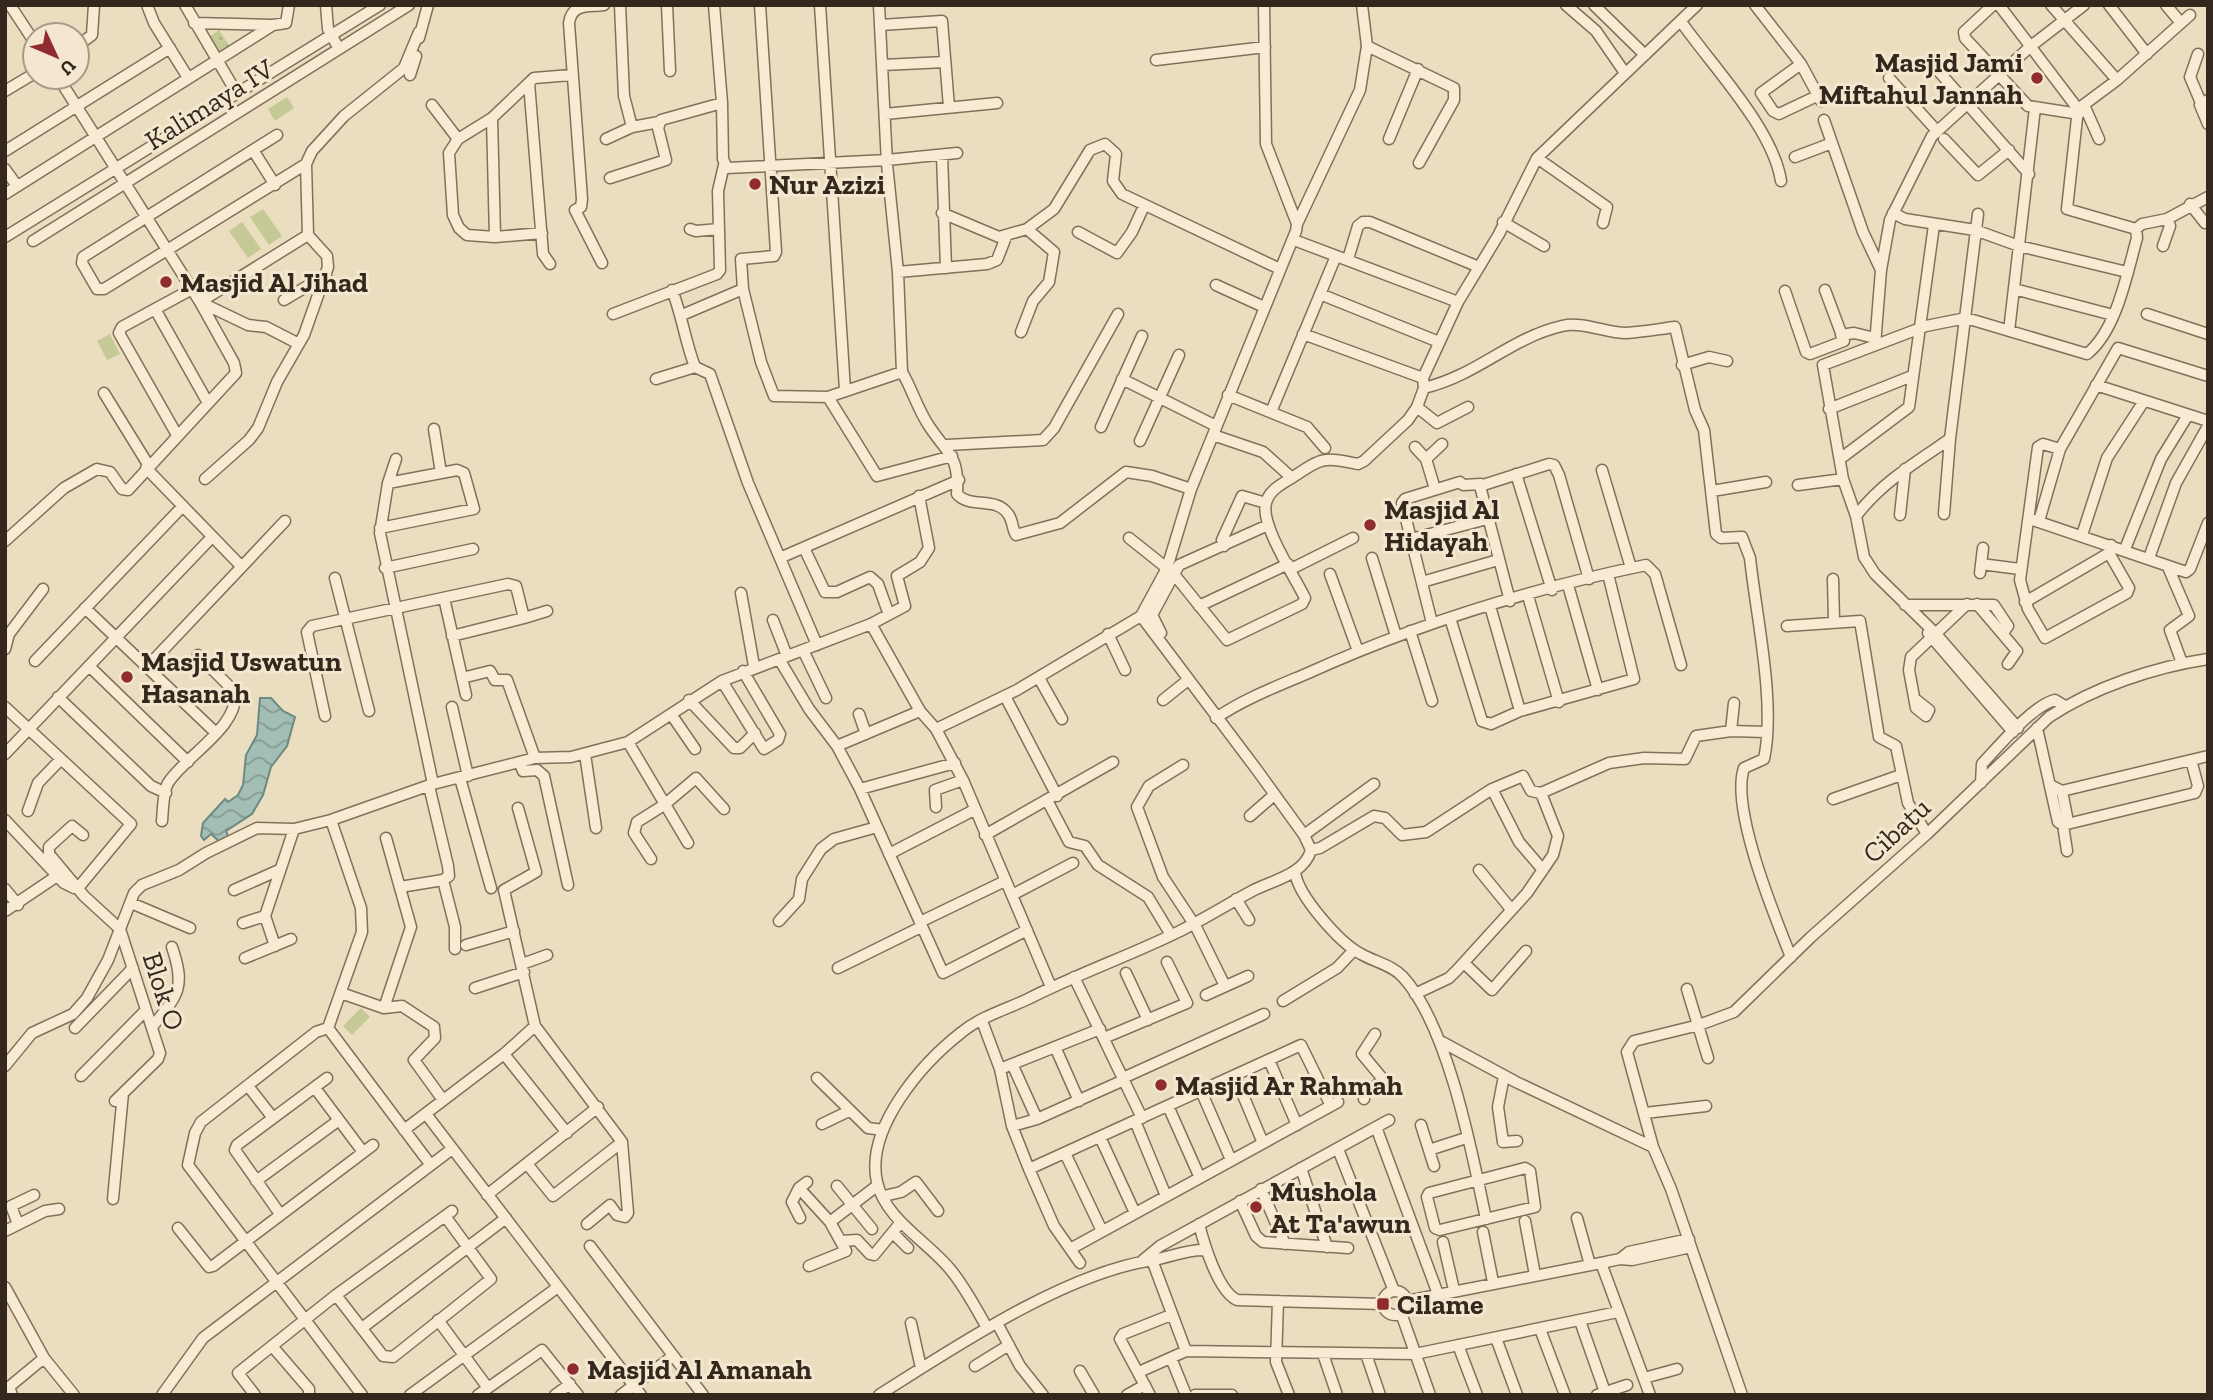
<svg xmlns="http://www.w3.org/2000/svg" width="2213" height="1400" font-family="'Zilla Slab',serif">
<defs>
<pattern id="grass-dots" width="8" height="8" patternUnits="userSpaceOnUse" patternTransform="scale(1.75)"><rect width="8" height="8" fill="#c4c995"/><path d="M2 2h.1M6 6h.1" fill="none" stroke="#a9ad80" stroke-width="1.8" stroke-linecap="round"/></pattern>
<pattern id="water-waves" width="16" height="10" patternUnits="userSpaceOnUse" patternTransform="scale(1.75)"><rect width="16" height="10" fill="#a3beb5"/><path d="M0 5q4-4 8 0t8 0" fill="none" stroke="#869a93"/></pattern>
</defs>
<rect width="100%" height="100%" fill="#ebdec0"/>
<path fill="url(#grass-dots)" d="M219,30L230,47L216,55L206,39Z"/>
<path fill="#c4c995" d="M287,97L294,108L275,121L268,109Z
M263,209L282,236L269,245L250,217Z
M242,222L261,249L248,258L229,231Z
M110,334L120,354L107,360L97,341Z
M361,1008L370,1017L352,1035L343,1026Z"/>
<path fill="url(#water-waves)" stroke="#6b8b82" stroke-width="2" d="M260,698H271L283,711L295,717L287,746L271,767L263,795L252,814L226,831L228,836L221,843L211,834L204,840L201,836L203,823L225,799L228,802L238,795L243,785L246,755L257,735Z"/>
<g fill="none" stroke-linecap="round" stroke-linejoin="round">
<g stroke="#846f59" stroke-width="13">
<path id="minor" d="M10,5L35,43
M147,5L154,23L187,76
M185,5L236,92
M326,5L328,29L339,49
M620,5L624,96L632,127L659,122
M667,5L670,71
M714,5L722,103L723,159L727,168L887,160L957,153
M820,5L845,390
M1566,5L1596,31L1625,73
M1594,5L1645,55
M1755,5L1801,64L1821,101
M1993,5L1964,32L1965,38L2028,106L2079,114
M1999,5L2078,109
M2051,5L2117,80
M2109,5L2147,54
M2166,5L2181,23
M194,23L271,25
M1682,23C1713,67 1773,129 1781,181
M881,25L942,21L949,107
M419,38L428,5
M77,46L92,35L94,5
M1367,46L1454,88V100L1419,163
M2198,54L2190,77L2201,103
M1156,60L1265,47
M1801,64L1761,93L1773,111L1779,114L1819,95
M883,65L945,62
M1934,66L2029,174
M410,75L416,56
M1889,78L1937,131
M529,83L543,254L550,264
M5,91L35,73
M2208,100L2200,105L2208,124
M432,105L458,139
M2084,105L2099,139
M885,114L997,103
M492,118L495,237
M1824,120L1863,232L1881,270
M277,135L83,257L82,263L97,289H104L306,164
M606,139L632,127
M1389,139L1418,69
M1944,139L1978,175L2009,150
M253,150L275,185
M5,151L170,48
M942,155L946,268
M1795,157L1832,143
M1537,158L1607,207L1603,223
M5,169L17,186
M610,178L666,160L658,128L661,120L722,103
M5,194L273,25L286,23L289,5
M2190,204L2205,223
M942,213L999,237L1027,229L1054,209L1090,150L1105,144L1116,154L1113,181L1122,194L1280,269
M1893,213L1905,219L1975,230L2019,246L2127,272
M1503,222L1544,246
M1297,224L1360,90L1367,46L1362,5
M690,229L696,231L719,229
M2136,229L2067,209L2078,109L2117,80L2190,15
M2136,229L2142,224L2167,219L2208,197
M1078,232L1117,253L1132,232L1144,206
M542,233L495,237L467,235L459,228L453,215L449,153L458,139L492,118L534,78L571,75
M5,237L380,5
M1294,240L1458,302
M33,241L409,5
M2163,246L2170,226L2167,219
M1348,259L1358,226L1363,222H1370L1479,267
M602,263L575,210L581,207L582,199L569,23C572,3 588,7 604,5
M898,272L987,264L997,260L1006,237
M1216,285L1264,307
M743,289L761,362L774,396L828,397L902,372L898,272L887,164L879,5
M2014,289L2113,315
M672,290C682,315 685,341 695,367L710,374L748,483L817,645
M1785,291L1806,352L1810,354L1844,341L1825,290
M1320,294L1439,342
M284,300L326,275
M200,302L308,235
M200,302L248,325L266,327L299,344
M155,309L208,403
M613,314L717,274L720,270L718,191L724,165
M2147,314L2208,334
M682,315L743,289L741,259L774,256L776,252L760,5
M2009,331L2035,108
M1021,332L1033,301L1049,282L1054,252L1027,229
M1303,334L1423,378
M1841,335L1854,333L1875,338
M1875,345L1881,270L1890,220L1932,136L2031,46L2084,5
M1682,365L1709,357L1727,361
M902,372C912,389 918,410 929,426C949,456 959,455 957,494C970,509 996,496 1008,514C1013,520 1012,529 1016,535L1060,523L1126,472L1152,476L1191,489
M656,379L695,367
M1122,379L1216,426
M2096,385L2208,421
M1424,388C1478,375 1510,338 1562,326C1583,321 1605,333 1626,333C1642,332 1659,329 1675,327L1695,410L1704,430L1716,534L1721,538L1742,537L1750,558C1756,615 1776,703 1764,759L1744,768C1730,808 1775,917 1791,957
M104,393L149,466
M1228,395L1307,427L1325,448
M828,397L877,476L952,456
M1417,407L1437,423L1468,407
M1829,409L1912,376
M1271,412L1336,256
M1101,427L1142,336
M434,429L441,473
M177,435L119,333L122,327L192,289
M1213,435L1263,452L1292,478
M1950,439C1916,462 1881,483 1856,516L1864,557L1875,574L1936,634L2018,728
M1140,441L1179,355
M947,445L1043,440L1054,428L1118,314
M1415,447L1426,459L1435,489
M2060,449L2043,444L2038,447L2020,580L2028,609L2045,638L2127,593L2129,588L2109,553L2111,545
M396,459L388,483L380,533L433,784
M1426,459L1442,444
M1840,459L1909,407L1934,225
M146,468L241,566
M1602,470L1631,568
M1516,474L1552,590
M205,479L249,440L258,428L277,382L304,335L328,267L327,256L308,235L306,164L312,151L344,116L404,68L419,32
M1798,485L1843,479
M1712,491L1766,482
M1944,514L1950,439L1978,214
M1900,515L1905,469
M1856,516L1843,479L1823,365L1926,326L1966,318L2087,354C2117,330 2127,273 2137,238L2136,229
M2033,520L2186,572L2190,569L2208,523
M2039,521L2060,449L2118,348L2208,376
M380,528L474,509L464,473L457,470L388,483
M2082,535L2107,458L2144,401
M1129,538L1173,573L1227,640L1302,604L1305,598C1295,577 1260,525 1266,503C1269,490 1282,484 1293,477C1323,457 1323,457 1358,464L1364,461L1408,420L1417,407L1424,388L1423,378L1458,302L1499,234L1537,158L1697,5
M1411,539L1487,519
M5,541L64,488L97,469L110,472L122,489L128,490L236,373L234,363L200,302L58,77
M1224,546L1222,540L1242,496L1266,503
M2125,549L2161,459L2188,415
M806,552L825,592H837L870,577L878,584L888,612
M782,557L959,480
M1372,558L1396,636
M2149,558L2176,483L2208,426
M1981,564L2020,569
M2168,567L2189,616L2170,630L2182,663
M385,568L473,549
M1291,569L1353,538
M1980,573L1983,548
M1330,574L1358,651
M335,578L369,711
M1833,579L1834,622
M1422,582L1498,560
M1568,585L1598,690
M741,593L754,666
M1528,596L1559,702
M444,598L466,695
M1510,601L1480,486L1549,464L1554,465L1559,475L1589,579
M2025,602L2109,553
M1977,604L2017,651L2008,664
M1905,605H1994L2008,626L2003,633
M1199,606L1288,564
M1490,606L1520,711
M85,608L216,733
M1450,618L1482,721L1491,724L1520,711L1634,679L1608,574
M773,620L787,656
M1432,623L1402,503L1405,499L1460,482L1463,485L1481,484
M871,624L920,711L936,729L963,780L1051,987
M1787,626L1860,621L1879,737L1896,746L1908,803L1927,834
M1410,631L1432,701
M1161,633L1152,615L1179,565L1268,525
M1928,633L2013,732
M1108,634L1125,670
M452,636L524,618
M5,649L9,634L43,589
M803,650L826,698
M779,659L809,709L837,746L860,789L943,973L1027,930
M35,661L182,507
M89,666L188,762
M147,667L285,521
M462,678L490,671L495,680H507L535,758
M1039,678L1062,719
M722,681L764,749L778,740L780,734L743,671
M1005,696L1057,796
M58,697L151,786L166,793
M1915,699L1929,710L1926,716L1916,708L1909,670L1911,657L1967,604
M689,700L734,748H740L755,733
M1163,700L1188,680
M5,707L131,824L78,888
M452,707L468,776
M671,714L695,749
M859,714L866,734
M325,716L307,632L312,626L508,584L516,586L524,618L547,611
M1216,718C1244,699 1275,687 1306,674C1414,625 1530,589 1646,565L1655,574L1681,665
M2037,728L2058,822L2063,825L2067,851
M936,729L1017,690L1141,616L1167,568L1191,489L1296,231L1297,224L1266,144L1264,5
M1731,731L1734,703
M628,742L688,843
M837,746L920,711
M5,754L212,537
M585,754L596,828
M519,762L523,771L537,770L544,776L568,885
M1183,765L1149,786L1137,807L1163,877L1196,927L1225,986
M460,778L491,888
M1981,783L1982,764C1998,747 2033,705 2055,700L2065,706
M429,786L448,866L449,876L443,880L455,927V949
M2052,786L2062,791L2070,789L2208,756
M860,789L955,763
M1492,789L1519,842L1543,870
M2062,791L2068,822
M1541,793L1609,763L1644,758L1685,759L1696,736L1731,731L1766,732
M1833,799L1901,775
M1048,802L1069,842L1085,846L1098,865L1148,897L1171,935
M936,807L935,790L963,780
M28,811L38,783L61,759
M1250,816L1274,795
M5,820L64,883L74,888
M162,821C163,810 163,792 168,783C184,757 243,724 234,691L198,655
M2063,825L2195,793L2198,786L2191,760
M83,835L72,826L49,847V854L84,896L120,929L160,1053L158,1059L115,1101
M985,835L1113,762
M1304,835L1374,784
M1311,850L1320,848L1374,816L1385,818L1402,835L1426,832L1492,789L1523,776L1531,791L1541,793L1558,836L1553,855L1527,893L1457,970L1449,978L1415,994
M889,854L974,810
M651,859L634,833L637,822L664,805L696,778L724,809
M1479,870L1510,908
M1295,872C1298,896 1340,943 1361,954C1375,962 1392,965 1403,977C1448,1026 1472,1152 1486,1219
M400,887L443,880
M5,889L18,905
M234,890L279,870
M1012,895L1073,863
M1236,899L1249,920
M131,903L190,928
M5,911L57,876
M779,921L799,899L802,879L821,849L834,839L877,827
M920,922L1005,881
M243,923L265,916
M466,945L514,931
M275,946L265,916L294,829
M245,958L291,939
M1464,963L1492,990L1526,951
M522,964L547,955
M838,968L921,927
M1126,973L1148,1020
M1074,977L1142,1118
M475,988L524,972
M1687,989L1708,1058
M341,993L384,1008L402,1006L434,1027L435,1038L414,1060L443,1100
M1206,995L1248,976
M1283,1001L1337,968L1354,950
M384,1008L411,927L386,838
M982,1021L1000,1069L1012,1126L1029,1169L1054,1226L1080,1263
M535,1026L622,1142L628,1213L625,1217L617,1215L610,1205L587,1224
M152,1027C178,995 186,988 172,947
M75,1028L133,968
M328,1028L316,1032L201,1122L195,1133L188,1165L362,1395
M328,1028L362,932L361,908L331,820
M328,1028L430,1164
M1104,1038L1187,1003L1167,962
M1442,1042L1516,1082L1653,1147
M1056,1049L1079,1101
M504,1054L567,1133
M1269,1060L1297,1125
M5,1066L32,1033L73,1014L87,998L108,960L134,893L142,885L179,870L206,853L257,828L294,829L331,820L433,784L535,758L571,757L628,742L722,681L871,624L905,606L897,576L920,562L929,548L919,496
M1013,1066L1037,1119
M1000,1069L1100,1029
M81,1076L146,1010
M1235,1076L1263,1143
M1504,1076L1498,1107L1503,1142L1517,1141
M817,1078L868,1128L883,1130
M1123,1078L1264,1014
M248,1086L273,1118
M315,1088L363,1152
M1201,1091L1231,1160
M1364,1099L1365,1093L1381,1082L1382,1078L1362,1054L1375,1034
M1168,1106L1200,1178
M1645,1113L1706,1106
M426,1114L641,1395
M1135,1121L1166,1196
M822,1124L849,1111
M1421,1125L1434,1166
M1012,1126L1037,1119L1124,1080
M1376,1127L1438,1294
M404,1130L504,1054L535,1026L504,890L536,872L518,808
M1100,1137L1135,1213
M1338,1149L1394,1291
M1429,1150L1466,1138
M1065,1153L1102,1231
M528,1165L553,1196L622,1142
M1301,1168L1327,1247
M1525,1168L1530,1171L1535,1207L1440,1230L1435,1228L1427,1197L1429,1193Z
M1029,1169L1301,1045L1331,1106
M256,1181L339,1120
M807,1182L799,1188L830,1222L846,1251L809,1266
M837,1186L872,1229
M799,1188L792,1202L800,1218
M1261,1189L1285,1244
M487,1195L598,1107
M884,1196L901,1192L916,1182L938,1211
M113,1199L123,1093
M1240,1201L1256,1236L1263,1242L1348,1248
M280,1214L235,1150L237,1145L327,1078
M1577,1218L1590,1265
M1525,1221L1535,1275
M830,1222L878,1185
M18,1224L11,1206L34,1195
M1199,1224C1204,1244 1218,1291 1237,1300L1383,1304
M178,1228L209,1267L213,1266L373,1145
M5,1231L45,1211L59,1209
M1483,1232L1493,1282
M893,1233L908,1248
M842,1241L857,1240L870,1254L874,1255L901,1222
M1443,1242L1454,1290
M590,1246L703,1395
M1072,1248L1338,1102
M1620,1259L1632,1260L1691,1247
M1143,1260L1160,1246L1389,1120
M1152,1260L1186,1351
M1601,1263L1650,1395
M5,1287L44,1358L74,1395
M1383 1303a12 12 0 1 1 24 0a12 12 0 1 1-24 0Z
M336,1295L383,1356L393,1357L491,1279L445,1216
M1278,1301L1276,1362L1289,1395
M1407,1301L1601,1263L1620,1259L1629,1252L1689,1239
M1401,1313L1430,1395
M438,1320L488,1388
M1580,1321L1605,1392
M911,1323L921,1368
M997,1323L1020,1366L1043,1395
M362,1328L506,1218
M987,1328C976,1308 965,1287 950,1269C927,1241 885,1219 877,1182C865,1128 922,1063 962,1032C980,1017 1007,1009 1028,999C1077,974 1129,956 1178,932C1204,919 1228,904 1252,891C1273,880 1304,875 1311,850L1304,835L1257,770L1141,616
M1540,1329L1565,1395
M1496,1338L1517,1395
M1458,1345L1477,1395
M272,1346L309,1389V1395
M1323,1354L1337,1395
M1366,1354L1380,1395
M1171,1358L1186,1395
M975,1366L1009,1345
M1080,1371L1094,1395
M1139,1372L1186,1351L1415,1354L1618,1312
M1644,1378L1677,1369
M12,1395L9,1387L44,1358
M162,1395L203,1338L452,1149
M255,1395L238,1373L336,1295L452,1211
M410,1395L558,1287
M478,1395L542,1350L578,1395
M555,1395L570,1384
M621,1395L673,1356
M879,1395C955,1347 1065,1273 1153,1260C1171,1257 1187,1249 1206,1250
M1127,1395L1145,1385
M1150,1395L1120,1339L1123,1334L1171,1315
M1195,1395H1232
M1597,1395L1627,1385
M1742,1395L1671,1189L1653,1147L1627,1052L1634,1041L1699,1025L1734,1012L1811,937L1927,834L2049,717C2094,687 2155,667 2208,659"/>
</g>
<use href="#minor" stroke="#f7ebd3" stroke-width="10"/>
</g>
<g fill="#902c2f" stroke="#f3e8cf" stroke-width="2.5">
<circle cx="2037" cy="78" r="7"/>
<circle cx="755" cy="184" r="7"/>
<circle cx="166" cy="282" r="7"/>
<circle cx="1370" cy="525" r="7"/>
<circle cx="127" cy="677" r="7"/>
<circle cx="1161" cy="1085" r="7"/>
<circle cx="1256" cy="1207" r="7"/>
<rect x="1376" y="1297" width="14" height="14" rx="3.5"/>
<circle cx="573" cy="1369" r="7"/>
</g>
<g text-anchor="middle" stroke-width="6" stroke-linejoin="round" paint-order="stroke">
<g font-size="28" font-weight="bold" fill="#34271d" stroke="#f3e8cf" text-anchor="start">
<text x="2023" y="72" text-anchor="end">Masjid Jami<tspan x="2023" dy="32">Miftahul Jannah</tspan></text>
<text x="769" y="194">Nur Azizi</text>
<text x="180" y="292">Masjid Al Jihad</text>
<text x="1384" y="519">Masjid Al<tspan x="1384" dy="32">Hidayah</tspan></text>
<text x="141" y="671">Masjid Uswatun<tspan x="141" dy="32">Hasanah</tspan></text>
<text x="1175" y="1095">Masjid Ar Rahmah</text>
<text x="1270" y="1201">Mushola<tspan x="1270" dy="32">At Ta'awun</tspan></text>
<text x="1397" y="1314">Cilame</text>
<text x="587" y="1379">Masjid Al Amanah</text>
</g>
<g font-size="28" fill="#34271d" stroke="#f3e8cf">
<text transform="translate(209 104) rotate(-32)" y="10">Kalimaya IV</text>
<text transform="translate(1896 830) rotate(-43)" y="10">Cibatu</text>
<text transform="translate(164 991) rotate(72)" y="10">Blok O</text>
</g>
</g>
<rect width="2213" height="1400" fill="none" stroke="#34271d" stroke-width="14"/>
<g transform="translate(56 56) rotate(134)"><circle r="33" fill="#f3e8cf" stroke="#a79b88" stroke-width="2"/>
<path d="M0-5L12 26L0 18L-12 26Z" fill="#902c2f"/>
<text y="-10" font-size="19" font-weight="bold" text-anchor="middle" fill="#34271d">U</text>
</g>
</svg>
